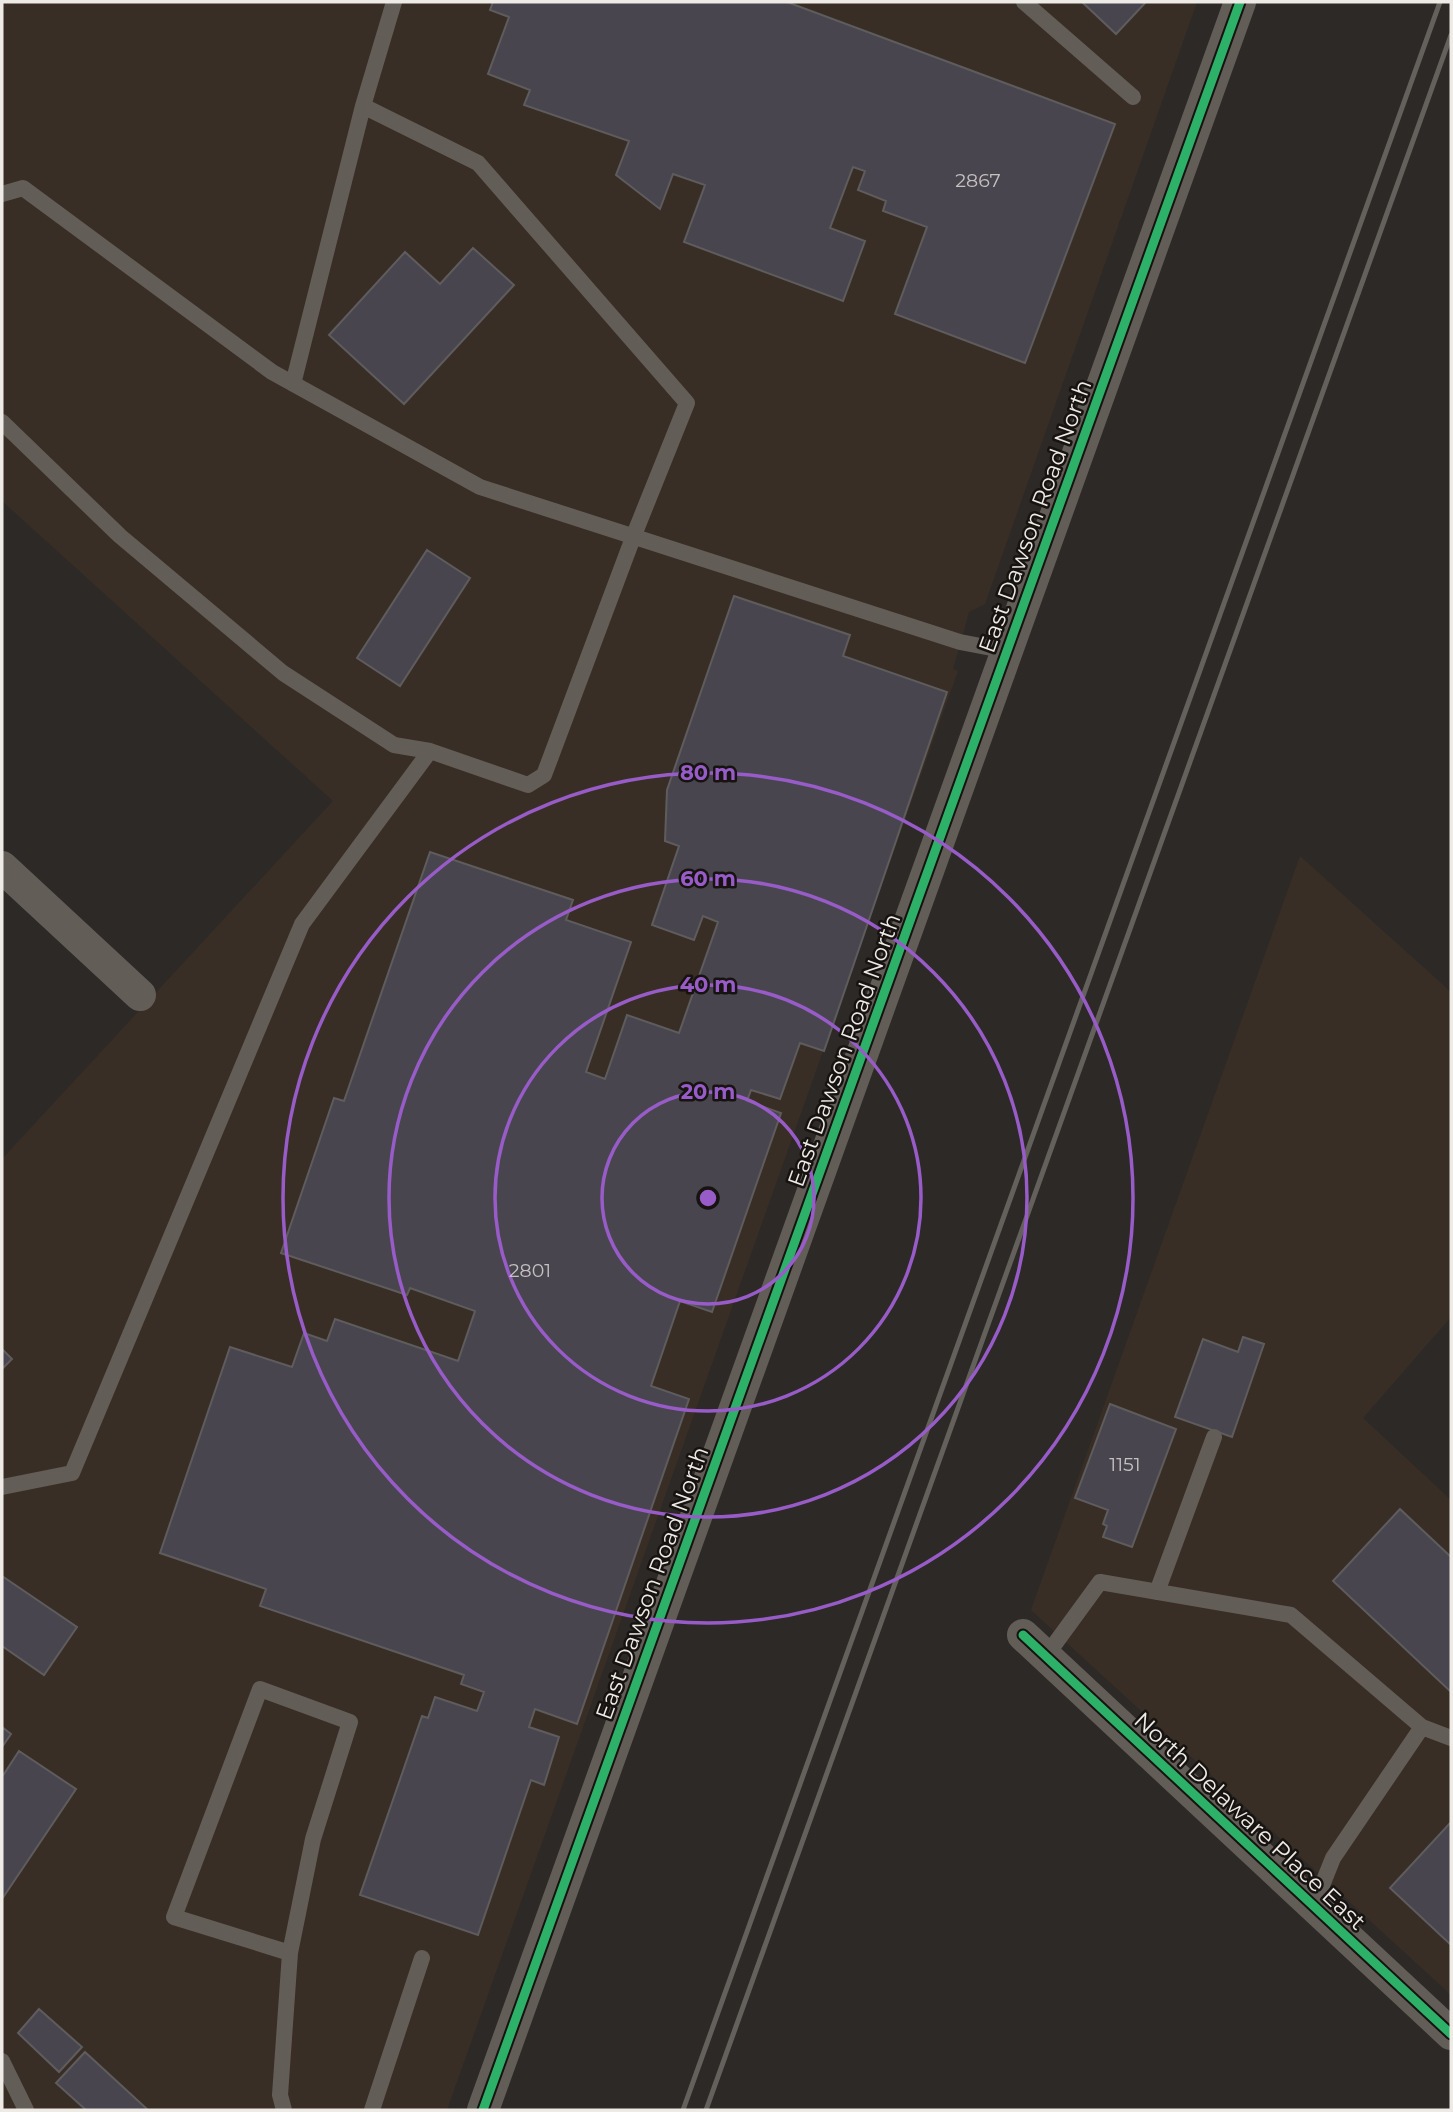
<svg xmlns="http://www.w3.org/2000/svg" width="1453" height="2112" font-family="Montserrat,sans-serif">
<rect width="100%" height="100%" fill="#2d2926"/>
<path fill="#392e25" d="M2,2H1197L985,604L969,612L953,669L958,671L447,2110H2V1159L333,801L2,501Z
M1300,856L1451,992V1317L1363,1418L1451,1500V1995L1031,1610Z"/>
<path fill="#49454e" stroke="#5e5c5d" stroke-width="2" d="M493,2H787L1115,124L1025,363L895,314L927,227L883,211L886,201L858,190L865,171L853,167L830,228L865,241L843,301L684,242L705,185L673,174L660,209L616,175L629,141L524,105L530,90L488,74L509,17L490,10Z
M1082,2H1146L1116,34Z
M473,248L514,285L404,404L329,335L405,252L440,284Z
M427,550L470,578L400,686L357,658Z
M734,596L850,635L843,656L947,692L824,1051L800,1043L780,1099L751,1090L747,1101L781,1113L712,1312L680,1301L651,1386L689,1399L577,1724L535,1709L529,1727L559,1737L544,1785L531,1780L478,1935L360,1895L422,1716L428,1718L435,1697L477,1711L484,1692L461,1684L464,1675L260,1606L266,1589L160,1553L230,1347L292,1367L304,1333L327,1341L335,1319L458,1361L475,1311L410,1288L407,1295L281,1253L334,1098L344,1101L430,852L573,900L566,920L631,942L586,1072L605,1079L627,1015L679,1033L718,922L703,916L694,940L652,925L679,846L665,841L667,790Z
M1243,1337L1264,1344L1232,1437L1175,1417L1203,1339L1238,1352Z
M2,1349L12,1359L2,1369Z
M1110,1404L1176,1429L1132,1547L1103,1537L1107,1526L1103,1524L1108,1510L1075,1498Z
M1400,1509L1451,1557V1692L1333,1581Z
M2,1576L77,1627L44,1675L2,1646Z
M2,1727L11,1734L2,1747Z
M19,1751L76,1789L2,1899V1777Z
M1451,1822V1945L1390,1888Z
M39,2009L82,2047L59,2072L18,2033Z
M85,2052L148,2110H86L56,2083Z"/>
<g fill="none" stroke-linecap="round" stroke-linejoin="round">
<path stroke="#635d58" stroke-width="16" d="M1024,2L1133,97
M2,194L23,188L272,372L480,487L960,642L1007,651
M293,384L363,106L394,2
M2,422L120,536L283,673L394,745L430,751L528,785L544,775L634,535L687,403L478,163L363,106
M2,1487L72,1473L302,924L430,751
M1157,1592L1214,1437
M1046,1656L1100,1582L1291,1615L1422,1727L1451,1738
M1313,1908L1333,1858L1422,1727
M2,2061L26,2110
M284,2110L280,2095L290,1953L313,1839L350,1722L260,1689L174,1917L290,1953
M372,2110L422,1958"/>
<path stroke="#635d58" stroke-width="32" d="M2,867L140,995
M1023,1635L1451,2034
M483,2110L1240,2"/>
<path stroke="#64605c" stroke-width="5" d="M683,2110L1440,2
M706,2110L1451,35"/>
<g stroke="#161310" stroke-width="13">
<path id="cycleway" d="M1023,1635L1451,2034
M483,2110L1240,2"/>
</g>
<use href="#cycleway" stroke="#2db169" stroke-width="9"/>
</g>
<g fill="none" stroke="#985cc9" stroke-width="3.5">
<circle cx="708" cy="1198" r="106"/>
<circle cx="708" cy="1198" r="213"/>
<circle cx="708" cy="1198" r="319"/>
<circle cx="708" cy="1198" r="425"/>
</g>
<g text-anchor="middle" stroke-width="5" stroke-linejoin="round" paint-order="stroke">
<g font-size="19" fill="#c5c1c0">
<text x="978" y="187">2867</text>
<text x="530" y="1277">2801</text>
<text x="1125" y="1471">1151</text>
</g>
<g font-size="23" fill="#eeeae6" stroke="#161310">
<text transform="translate(1035 516) rotate(-70)" y="8">East Dawson Road North</text>
<text transform="translate(844 1050) rotate(-70)" y="8">East Dawson Road North</text>
<text transform="translate(652 1583) rotate(-70)" y="8">East Dawson Road North</text>
<text transform="translate(1250 1821) rotate(43)" y="8">North Delaware Place East</text>
</g>
</g>
<circle cx="708" cy="1198" r="10" fill="#985cc9" stroke="#161310" stroke-width="3.5"/>
<g font-size="21" text-anchor="middle" font-weight="bold" fill="#985cc9" stroke="#161310" stroke-width="5" stroke-linejoin="round" paint-order="stroke">
<text x="708" y="780">80 m</text>
<text x="708" y="886">60 m</text>
<text x="708" y="992">40 m</text>
<text x="708" y="1099">20 m</text>
</g>
<rect width="1453" height="2112" fill="none" stroke="#eeeae6" stroke-width="7"/>
</svg>
